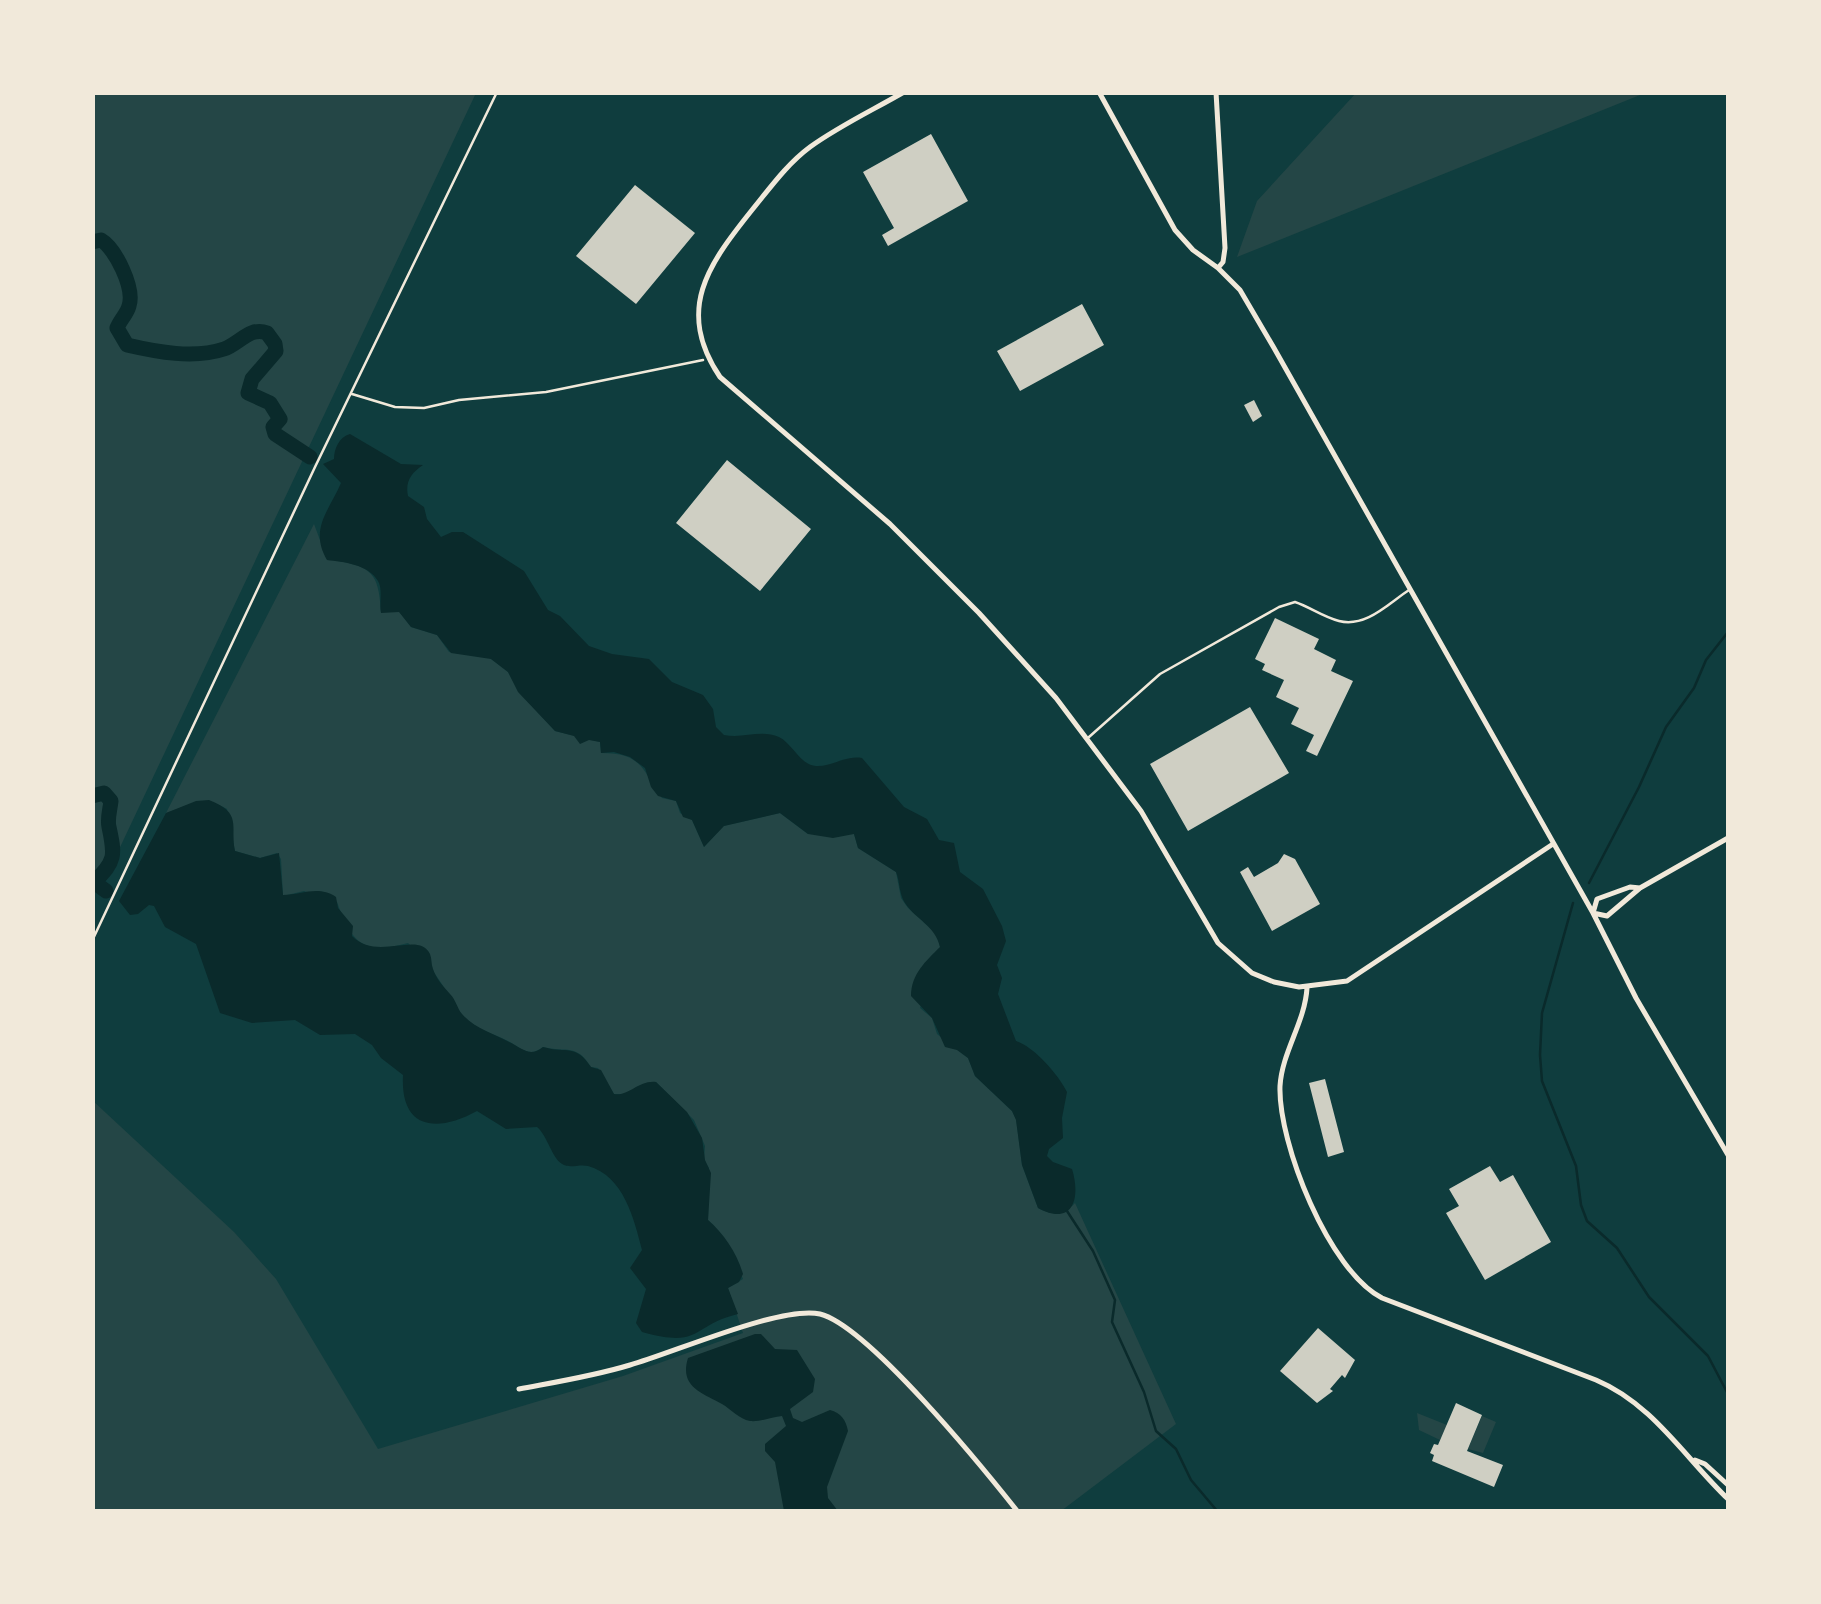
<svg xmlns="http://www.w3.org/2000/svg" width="1821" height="1604" font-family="'PT Sans Narrow',sans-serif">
<rect width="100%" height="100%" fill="#0f3d3e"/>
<path fill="#244646" d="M93,92L476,93L114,860L93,880Z
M1356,93V92L1645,93L1237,257L1257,201Z
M314,524L327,559C368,566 379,568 381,612L399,611L411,627L437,635L449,652L490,658L508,672L519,692L555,731L600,742L601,753C642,753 642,769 662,798L676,801L680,813L692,820L704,847L723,826L780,813L808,834H854L858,848L896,872L901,898L908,908L937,934L940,947L920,1008L932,1018L937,1034L968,1058L975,1076L1012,1111L1016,1119L1022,1165L1038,1208C1052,1216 1064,1215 1075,1203L1176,1424L1061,1511H93L92,1100L234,1232L276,1279L378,1449L623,1376L743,1333L728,1288L743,1279C734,1257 725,1235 708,1220L709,1168L704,1160L705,1146L694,1120L656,1082L625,1094H614L598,1068L591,1067C576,1043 567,1053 543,1047C529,1058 521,1048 508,1041C492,1033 471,1028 460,1012C443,987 431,963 408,943C363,955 352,944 337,902L304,891L283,896L281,859L277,853L260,858L235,851L227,809C203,795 190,805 166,813Z
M1417,1413L1447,1425L1440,1440L1419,1430Z
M1482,1416L1496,1422L1483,1453L1468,1449Z"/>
<path fill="#0a2a2b" d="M350,434L401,464L423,465C411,473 405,482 408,496L424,507L427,519L441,537L452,532H463L524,571L548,610L560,616L589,646L612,654L649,659L672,682L703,695L713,709L716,727L724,735C743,739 761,729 779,737C793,744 800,765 816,766C832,767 845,755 862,758L904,807L927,819L939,840L954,843L960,872L983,889L1002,926L1006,941L997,965L1002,978L998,994L1016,1041C1033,1046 1059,1075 1067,1092L1062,1118L1063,1138L1049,1149L1047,1156L1053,1162L1072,1169C1081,1198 1073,1227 1038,1208L1022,1165L1016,1120L1012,1111L975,1076L968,1058L957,1050L945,1047L932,1018L911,996C911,974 926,961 940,947C935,925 916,920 905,903C899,894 900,882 896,872L858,848L854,834L833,838L808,834L780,813L724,826L704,847L692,820L683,817L676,801L658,796L651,787L645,768L630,757L614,752L601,753L600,742L589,740L580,744L574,736L555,731L518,692L508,672L491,659L451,653L437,635L411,627L399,612L381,613C379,604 383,589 378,581C368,564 343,562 327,560C309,529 329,511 341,483L323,464L334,459C334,449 339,437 350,434Z
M209,800C243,813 230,826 235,851L260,858L279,853L283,895C302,895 318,885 336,897L338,908L353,926L352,936C377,962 419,930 430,954C432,959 431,964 433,969C437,980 443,986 450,994C456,1000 457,1008 462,1014C475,1029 493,1033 509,1042C522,1048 530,1058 543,1047C567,1054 575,1043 591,1067L601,1070L614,1094C629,1097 638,1080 656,1082L687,1112L702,1138L705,1160L711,1173L708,1220C724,1234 737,1253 743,1274L739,1282L728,1288L738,1314C691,1325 703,1349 642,1332L636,1323L646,1289L630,1268L642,1250C634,1219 624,1176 588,1166C580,1164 571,1168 564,1165C552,1160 548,1136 537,1127L506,1129L477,1111C437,1133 400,1130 403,1075L381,1058L372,1045L355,1034L320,1035L295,1020L252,1023L220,1013L196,944L165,927L154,906L149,905L138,914L130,915L119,901L166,813L196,801Z
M755,1334H761L775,1349L797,1350L815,1379L813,1392L790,1409L793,1418L802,1422L830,1410C841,1413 846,1420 848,1431L827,1487L828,1498L838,1511H784L775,1462L765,1451V1444L786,1426L782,1416C772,1417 761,1422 750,1421C739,1419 732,1410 722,1404C702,1393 679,1387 688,1358Z"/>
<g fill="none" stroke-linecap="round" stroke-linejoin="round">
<path stroke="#0a2a2b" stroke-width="2.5" d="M1589,883L1639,787L1666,727L1694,688L1706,660L1728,632
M1573,903L1542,1013L1540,1055L1542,1081L1576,1166L1581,1205L1587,1221L1617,1248L1649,1297L1708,1356L1728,1394
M1067,1211L1093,1251L1115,1300L1112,1322L1144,1392L1156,1431L1176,1449L1191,1480L1218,1512"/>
<path stroke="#0a2a2b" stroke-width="15" d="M92,242L101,240C115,248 135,288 129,306C127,314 120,320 117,328L127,345C157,352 194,359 224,349C239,344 250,326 267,333L275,344L276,351L252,379L248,393L270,403L280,419L273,427L275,434L310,457
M92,796L104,793L111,801C110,810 107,819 109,827C115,855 116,861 94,882L106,891"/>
</g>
<path fill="#cfcfc3" d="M931,134L968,201L888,246L882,235L894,228L863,172Z
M635,185L695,233L636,304L576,256Z
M1082,304L1104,345L1020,391L997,351Z
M1254,400L1262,416L1253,422L1244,405Z
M727,460L811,529L760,591L676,523Z
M1275,618L1319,639L1314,649L1336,660L1331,671L1353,681L1317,756L1306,751L1314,735L1291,724L1299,708L1276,697L1284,680L1262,670L1265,664L1255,659Z
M1250,707L1289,773L1188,831L1150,764Z
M1284,854L1295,859L1320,904L1272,931L1240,872L1248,867L1254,877L1278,863Z
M1325,1079L1344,1152L1328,1157L1309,1083Z
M1490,1166L1500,1182L1513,1175L1551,1242L1485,1280L1446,1213L1459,1206L1449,1189Z
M1318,1328L1355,1360L1345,1378L1342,1375L1330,1389L1333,1391L1317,1403L1280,1371Z
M1456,1403L1482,1415L1467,1451L1503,1465L1494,1487L1432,1461L1434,1455L1430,1453L1434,1444L1438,1445Z"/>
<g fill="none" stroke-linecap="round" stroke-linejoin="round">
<path stroke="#f1e9da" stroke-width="2.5" d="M352,394L395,407L424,408L459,400L546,392L703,360
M92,941L315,467L497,92"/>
<path stroke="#f1e9da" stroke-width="2.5" d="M1089,737L1160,674L1279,607L1295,602C1310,607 1323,617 1339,621C1366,628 1389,603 1409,590"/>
<path stroke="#f1e9da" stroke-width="5" d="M904,92C873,110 839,126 810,147C787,164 770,188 752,210C708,265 675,310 720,377L890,524L979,613L1056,698L1141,811L1218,943L1252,973L1274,982L1299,987L1347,981L1553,844
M1099,92L1175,230L1193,250L1218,268
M1216,92L1225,248L1223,262L1218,268L1240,290L1274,348L1593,913L1636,998L1728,1155
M1640,888L1630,887L1597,899L1593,913L1607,916L1640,888L1728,838
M1307,988C1305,1022 1282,1052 1280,1086C1278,1143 1329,1271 1382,1298L1596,1380C1653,1404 1685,1458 1728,1499
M519,1389C556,1382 594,1376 630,1365C673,1353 782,1305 820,1314C868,1326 984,1469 1018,1512
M1695,1460L1705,1464L1728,1485"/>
</g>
<rect width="1821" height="1604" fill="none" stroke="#f1e9da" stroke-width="190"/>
</svg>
